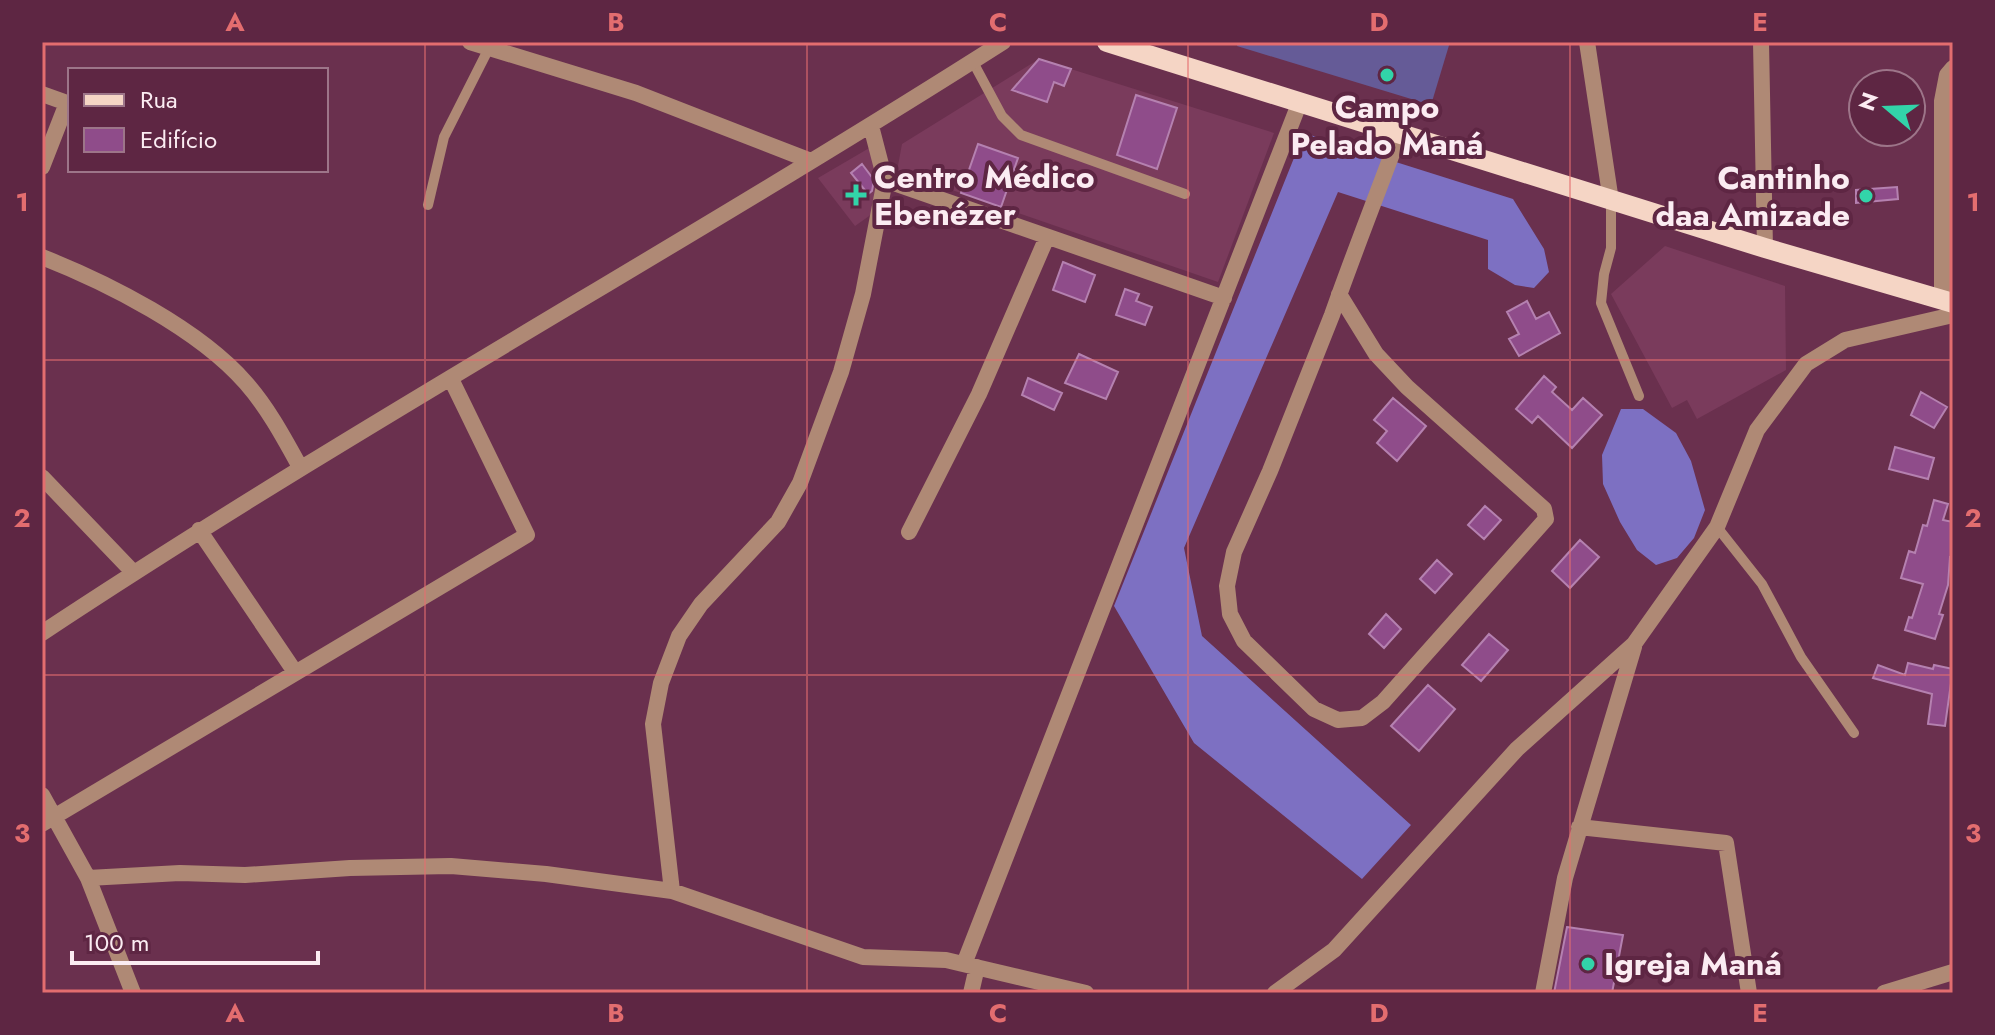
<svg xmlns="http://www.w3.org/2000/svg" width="1995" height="1035" font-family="Jost,sans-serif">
<rect width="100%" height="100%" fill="#6a304e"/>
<path fill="#7a3b5c" d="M1039,59L1274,133L1218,282L897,171L902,144Z
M871,147L885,180L879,209L855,226L818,178Z
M1665,246L1785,286L1786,370L1697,419L1687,400L1672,408L1611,294Z"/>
<path fill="#655b97" d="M1238,42H1450L1431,105L1237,46Z"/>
<path fill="#7d70c2" d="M1304,133L1513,199L1544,249L1549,272L1534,288L1515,285L1488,269V240L1338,192L1184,548L1202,636L1411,825L1362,879L1194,743L1114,606Z
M1621,409H1643L1676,433L1691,461L1705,510L1694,538L1677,558L1656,565L1637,550L1620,522L1603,484L1602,455Z"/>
<path fill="#8f4c8a" stroke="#b581b0" stroke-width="2" d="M1039,59L1071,69L1064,86L1054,82L1047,102L1012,90Z
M1136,95L1177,108L1157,169L1117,155Z
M978,144L1018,158L1001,207L961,193Z
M862,164L874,180L872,191L868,194L851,173Z
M1897,187L1898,199L1856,203V190Z
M1063,262L1095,275L1085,302L1053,290Z
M1125,289L1139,294L1136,301L1152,307L1145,325L1116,315Z
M1527,301L1536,319L1549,312L1560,333L1519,356L1509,339L1519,334L1507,312Z
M1079,354L1118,372L1106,399L1065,383Z
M1544,376L1556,387L1552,392L1572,410L1583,398L1602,415L1572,448L1538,416L1532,423L1516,409Z
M1028,378L1062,393L1054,410L1022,395Z
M1921,392L1947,407L1934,428L1911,415Z
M1393,398L1426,426L1397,461L1377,443L1387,431L1374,420Z
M1895,447L1934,458L1928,479L1889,469Z
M1934,500L1948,504L1943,520L1953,522V558L1950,557L1948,585L1939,614L1943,615L1935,639L1905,630L1909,617L1912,618L1923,584L1901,578L1909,551L1915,553L1923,525L1927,526Z
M1485,506L1501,520L1484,539L1468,525Z
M1580,540L1599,557L1570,588L1552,571Z
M1437,560L1452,574L1435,593L1420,579Z
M1386,614L1401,629L1384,648L1369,634Z
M1489,634L1508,650L1481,681L1462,665Z
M1908,663L1933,669L1934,665L1953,669L1945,726L1928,724L1932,694L1873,678L1878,665L1905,675Z
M1428,685L1455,709L1419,751L1391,726Z
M1567,927L1623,935L1612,993H1554Z"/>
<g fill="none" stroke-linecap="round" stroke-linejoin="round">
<path stroke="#af8975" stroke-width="10" d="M973,62L1002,116L1021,135L1185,194
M1611,201V248L1604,274L1601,303L1639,396
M428,205L444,137L489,48
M1717,527L1762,584L1801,657L1854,733"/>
<path stroke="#af8975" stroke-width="16" d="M470,42L636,93L811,161
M1587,42L1611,201
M1761,42L1765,248
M42,94L70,104
M42,167L67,103
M885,180L1224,298
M42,257C108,283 199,329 246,383C268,408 284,438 300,467
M1339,294L1376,354L1407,387L1544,509L1546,519L1383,702L1362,718L1338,720L1314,709L1244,641L1230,614L1227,586L1234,552L1270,471L1332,315C1353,255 1377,195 1399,135
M1942,301V101L1947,75L1953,68
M42,477L133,572
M199,530L295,672
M909,532L979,394L1047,237
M42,633C356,425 686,244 1003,42
M42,795L88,878L133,993
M42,824L527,535L451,379
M1579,827L1726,843L1749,993
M88,878L180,873L245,875L350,868L451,866L546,874L672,891L863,957L946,960L1086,993
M672,891L653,724L661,683L679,636L701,604L778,522L800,483L841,372L863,294L885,180L871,126
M964,964L1299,104
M971,993L977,967
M1275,993L1334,950L1517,749L1634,644L1717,527L1757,430L1806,364L1845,340L1953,315
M1543,993L1565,878L1634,647
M1884,993L1953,972"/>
<path stroke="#f5d5c5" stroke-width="20" d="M1107,42L1765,248L1953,303"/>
</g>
<path fill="none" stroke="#e36d6f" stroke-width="2" stroke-opacity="0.55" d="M425,42V993M807,42V993M1188,42V993M1570,42V993M42,360H1953M42,675H1953"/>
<g fill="#32d4a9" stroke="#5e2643" stroke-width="3">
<circle cx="1387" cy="75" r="8"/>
<path d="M852 183h8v8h8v8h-8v8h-8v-8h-8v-8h8z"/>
<circle cx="1866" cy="196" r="8"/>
<circle cx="1588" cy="964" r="8"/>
</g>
<g text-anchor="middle" stroke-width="8" stroke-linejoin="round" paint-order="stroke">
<g font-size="32" font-weight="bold" fill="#fbecf2" stroke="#5e2643" text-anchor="start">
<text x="1387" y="118" text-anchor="middle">Campo<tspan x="1387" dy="37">Pelado Maná</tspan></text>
<text x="874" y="188">Centro Médico<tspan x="874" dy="37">Ebenézer</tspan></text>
<text x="1850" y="189" text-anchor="end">Cantinho<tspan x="1850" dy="37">daa Amizade</tspan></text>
<text x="1604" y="975">Igreja Maná</text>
</g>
</g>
<rect width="1995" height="1035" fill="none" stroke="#5e2643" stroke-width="88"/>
<rect x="68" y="68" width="260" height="104" fill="#5e2643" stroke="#9d7589" stroke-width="2"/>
<rect x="84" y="94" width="40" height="12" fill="#f5d5c5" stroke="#9d7589" stroke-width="2"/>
<text x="140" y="108" font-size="24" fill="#fbecf2">Rua</text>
<rect x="84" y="128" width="40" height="24" fill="#8f4c8a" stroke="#9d7589" stroke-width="2"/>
<text x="140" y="148" font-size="24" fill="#fbecf2">Edifício</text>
<g transform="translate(1887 108) rotate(289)"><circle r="38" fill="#5e2643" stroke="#9d7589" stroke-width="2"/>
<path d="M0-6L14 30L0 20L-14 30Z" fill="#32d4a9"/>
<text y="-12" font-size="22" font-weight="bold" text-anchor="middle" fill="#fbecf2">N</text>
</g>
<path d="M72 951v12h246v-12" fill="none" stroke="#fbecf2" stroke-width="4"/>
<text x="84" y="951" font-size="24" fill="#fbecf2" stroke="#5e2643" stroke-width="6" paint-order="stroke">100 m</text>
<rect x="44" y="44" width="1907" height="947" fill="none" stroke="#e36d6f" stroke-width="3"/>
<g font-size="26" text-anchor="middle" font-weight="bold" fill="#e36d6f">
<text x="235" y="31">A</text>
<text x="616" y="31">B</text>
<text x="998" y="31">C</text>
<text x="1379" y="31">D</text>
<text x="1760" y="31">E</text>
<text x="22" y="211">1</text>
<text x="1973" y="211">1</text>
<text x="22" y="527">2</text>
<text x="1973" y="527">2</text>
<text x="22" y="842">3</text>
<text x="1973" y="842">3</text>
<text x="235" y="1022">A</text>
<text x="616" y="1022">B</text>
<text x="998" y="1022">C</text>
<text x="1379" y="1022">D</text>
<text x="1760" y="1022">E</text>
</g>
</svg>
